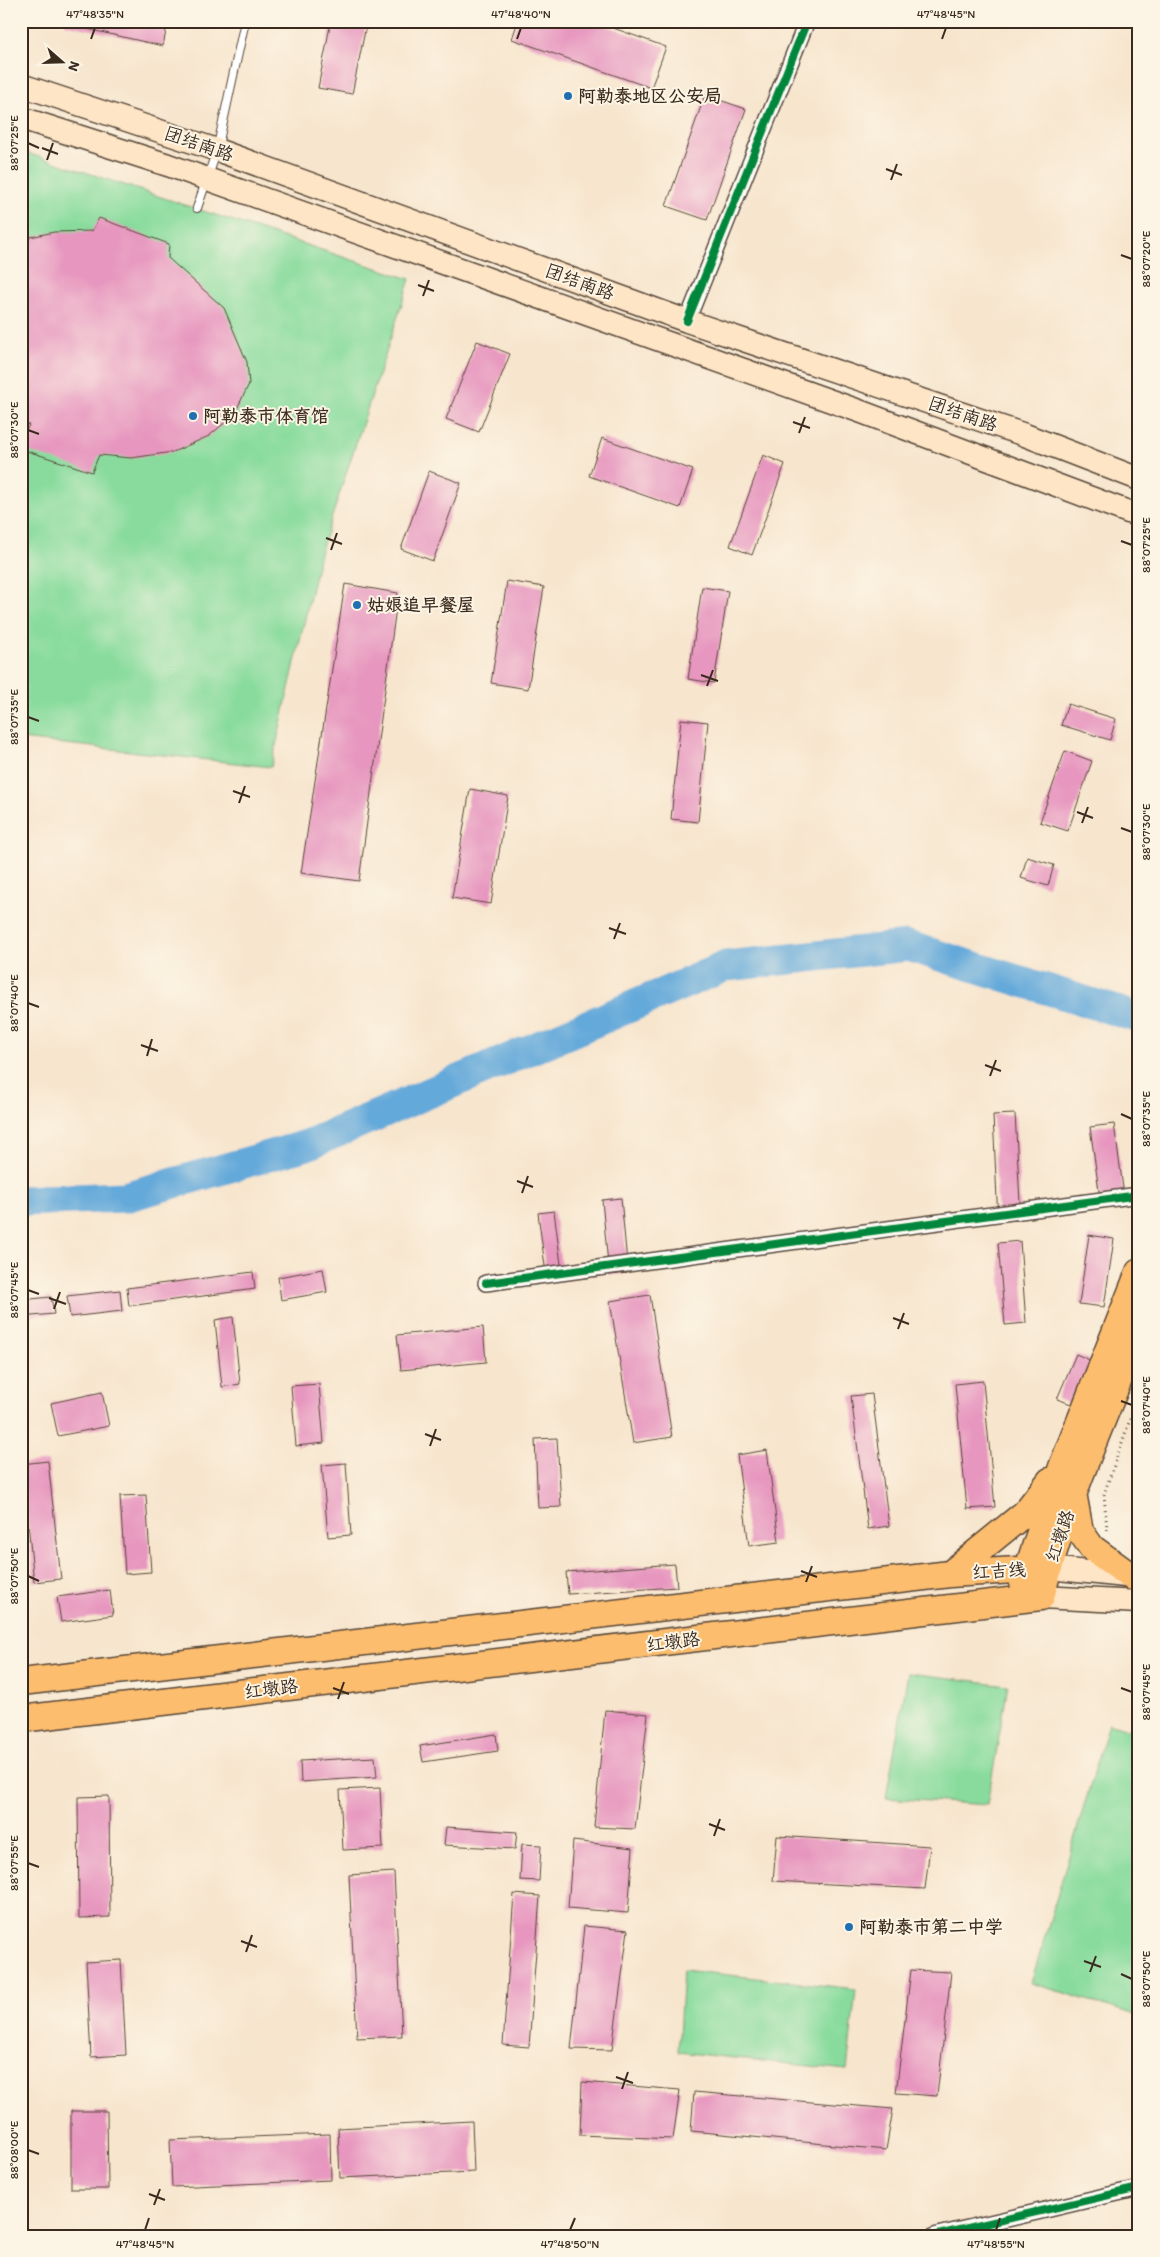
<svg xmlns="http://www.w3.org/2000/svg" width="1160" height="2257" font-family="Itim,'LXGW WenKai TC',sans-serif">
<rect width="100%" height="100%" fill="#fcf5e5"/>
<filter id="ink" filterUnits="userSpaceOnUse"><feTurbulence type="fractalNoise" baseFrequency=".02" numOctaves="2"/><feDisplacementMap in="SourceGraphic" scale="10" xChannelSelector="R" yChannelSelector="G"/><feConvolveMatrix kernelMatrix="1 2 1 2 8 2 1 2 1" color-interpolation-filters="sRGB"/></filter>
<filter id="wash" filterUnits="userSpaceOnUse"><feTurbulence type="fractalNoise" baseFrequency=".0096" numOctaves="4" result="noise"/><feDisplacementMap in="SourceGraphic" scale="20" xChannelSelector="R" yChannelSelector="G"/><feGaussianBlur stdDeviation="1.12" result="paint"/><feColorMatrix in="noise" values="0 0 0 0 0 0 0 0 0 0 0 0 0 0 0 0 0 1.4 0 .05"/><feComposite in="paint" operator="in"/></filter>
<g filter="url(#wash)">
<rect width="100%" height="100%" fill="#f7e5cd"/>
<path fill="#88db9d" stroke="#62825e" d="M21,151L410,279L320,553L271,767L21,739Z
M908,1673L1008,1685L987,1805L886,1798Z
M1109,1723L1139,1733V2016L1031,1983Z
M683,1970L856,1989L847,2070L678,2052Z"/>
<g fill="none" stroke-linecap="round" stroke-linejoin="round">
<path stroke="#64a9da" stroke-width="31" d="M21,1201L125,1197L307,1145L726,966L908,946L1139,1018"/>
</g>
<g id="blocks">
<path fill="#e797bf" d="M65,21H168L163,46L65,24Z
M331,21H367L352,94L318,88Z
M518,21H594L666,47L651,88L512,39Z
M705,95L746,109L707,220L666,206Z
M99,218L169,244L168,258L224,308L247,362L249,384L234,415L209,436L173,452L131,458L99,455L92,472L21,449V440L29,425L21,423V239L54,232L92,231Z
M477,341L510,354L479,432L446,419Z
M602,438L693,470L680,508L589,476Z
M763,455L785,464L752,555L730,546Z
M429,471L461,483L433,561L401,549Z
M507,581L544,587L528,689L491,683Z
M345,584L398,593L359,881L301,873Z
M702,587L728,591L714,683L688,679Z
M1068,704L1116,719L1110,740L1061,725Z
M681,719L708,722L698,822L671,819Z
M1065,751L1092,761L1068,831L1040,822Z
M470,789L508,796L491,904L452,898Z
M1027,857L1054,865L1048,886L1021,878Z
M1015,1114L1021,1220L998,1221L993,1115Z
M1114,1124L1124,1195L1100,1198L1090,1127Z
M621,1198L628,1273L609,1275L602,1200Z
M554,1211L562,1272L546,1274L538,1213Z
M1089,1235L1114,1239L1104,1307L1079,1304Z
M1020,1241L1026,1323L1005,1325L998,1243Z
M323,1269L327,1292L281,1300L278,1277Z
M253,1272L255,1289L129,1306L127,1288Z
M120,1290L122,1311L70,1317L67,1296Z
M650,1295L672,1437L633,1443L610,1301Z
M51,1297L54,1314L21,1317V1300Z
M233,1317L240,1384L222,1387L215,1320Z
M483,1327L486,1362L401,1370L397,1335Z
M1076,1354L1092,1361L1074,1405L1057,1399Z
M983,1381L995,1507L967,1509L955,1384Z
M319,1384L324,1443L296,1446L291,1386Z
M102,1392L109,1426L58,1436L51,1403Z
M872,1394L889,1526L868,1529L851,1396Z
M557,1438L561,1507L538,1508L535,1439Z
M767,1450L779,1542L749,1546L737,1455Z
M48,1461L61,1579L34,1582L22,1464Z
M346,1463L351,1535L328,1537L322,1465Z
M146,1495L151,1572L125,1574L120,1496Z
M675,1564L677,1587L568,1594L566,1572Z
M110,1590L113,1615L61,1622L57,1597Z
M605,1710L648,1714L635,1829L594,1827Z
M496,1734L498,1751L423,1762L420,1746Z
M375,1757L377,1777L301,1782L300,1761Z
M380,1788L383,1848L343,1850L340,1790Z
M109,1796L110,1917L79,1918L78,1797Z
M446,1827L517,1832L515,1849L444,1845Z
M777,1836L930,1846L925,1889L773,1881Z
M573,1841L633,1848L628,1913L568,1908Z
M522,1844L541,1845L539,1881L520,1880Z
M394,1872L402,2036L357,2038L349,1875Z
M514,1894L540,1896L529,2047L503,2045Z
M584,1926L628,1930L612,2050L571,2049Z
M121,1960L126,2055L91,2057L86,1962Z
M911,1970L951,1972L937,2096L896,2093Z
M582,2082L680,2090L673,2139L580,2135Z
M694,2092L893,2109L886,2150L691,2131Z
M71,2111H107L108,2189H71Z
M472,2121L474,2172L340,2178L338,2128Z
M330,2134L331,2180L172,2187L170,2140Z"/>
</g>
</g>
<g filter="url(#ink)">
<use href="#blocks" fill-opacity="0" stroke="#574638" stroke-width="1"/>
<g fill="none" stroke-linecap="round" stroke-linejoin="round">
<g stroke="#574638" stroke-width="10">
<path id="service" d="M197,208L217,150L245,21"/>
</g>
<g stroke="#574638" stroke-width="18">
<path id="minor" d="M687,321L807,21
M486,1283L1139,1195
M934,2236L1139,2188"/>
</g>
<g stroke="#574638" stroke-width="25">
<path id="secondary" d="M21,85L217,150L687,321L1025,435L1139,479
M21,118L168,165L859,411L1139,516
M1049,1568L1135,1577
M1041,1597L1139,1602"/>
</g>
<g stroke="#574638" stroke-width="29">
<path id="trunk" d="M1074,1498L1080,1531L1092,1548L1132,1577
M950,1574L1025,1513L1050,1481
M1023,1583L1063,1464L1139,1272
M21,1682L950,1574L1049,1568
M21,1719L1041,1597C1064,1505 1104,1418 1139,1330"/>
</g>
<path stroke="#574638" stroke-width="3" stroke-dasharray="1 4" stroke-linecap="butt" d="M1107,1530L1104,1494L1139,1394"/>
<use href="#service" stroke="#fff" stroke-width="8"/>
<use href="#minor" stroke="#fff" stroke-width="15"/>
<use href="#secondary" stroke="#fee5c5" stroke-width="22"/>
<use href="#trunk" stroke="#fcbd6e" stroke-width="26"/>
<g stroke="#fcf5e5" stroke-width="11">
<path id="cycleway" d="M687,321L807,21
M486,1283L1139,1195
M934,2236L1139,2188"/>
</g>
<use href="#cycleway" stroke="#00873e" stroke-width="8"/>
</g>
</g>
<path fill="none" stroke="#3b2a1e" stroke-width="2" d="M91,39L95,28M517,39L521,28M942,39L946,28M28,143L39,148M42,148L58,154M47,160L53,143M886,169L902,175M891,180L897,164M1121,255L1132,259M418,285L434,291M423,296L429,280M793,422L810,428M28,430L39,434M799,433L805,417M326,538L342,544M1121,541L1132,545M331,550L337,533M701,675L718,681M707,686L713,670M28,717L39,721M233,791L250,797M239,803L245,786M1077,812L1093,818M1082,823L1088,807M1121,828L1132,832M609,928L626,934M614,939L620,923M28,1003L39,1007M141,1045L158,1051M147,1056L152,1039M985,1065L1001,1071M990,1076L996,1060M1121,1114L1132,1119M517,1181L533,1187M522,1193L528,1176M28,1290L39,1294M49,1298L66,1304M54,1309L60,1292M893,1318L909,1324M898,1329L904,1313M1121,1401L1132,1405M425,1434L441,1440M430,1446L436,1429M801,1571L817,1577M28,1576L39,1581M806,1582L812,1566M333,1688L349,1694M1121,1688L1132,1692M338,1699L344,1682M709,1824L725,1830M714,1836L720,1819M28,1863L39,1867M241,1941L257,1947M246,1952L252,1935M1084,1961L1101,1967M1090,1972L1096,1956M1121,1974L1132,1979M616,2077L633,2083M622,2089L628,2072M28,2150L39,2154M149,2194L165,2200M154,2205L160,2189M145,2230L149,2218M570,2230L575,2218M996,2230L1000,2218"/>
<g fill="#1f6fb2" stroke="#fcf5e5" stroke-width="2">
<circle cx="568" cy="96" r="5"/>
<circle cx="193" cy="416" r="5"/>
<circle cx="357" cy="605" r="5"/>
<circle cx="849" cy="1927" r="5"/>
</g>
<g text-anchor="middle" stroke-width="4" stroke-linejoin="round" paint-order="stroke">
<g font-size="18" font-weight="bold" fill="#3b2a1e" stroke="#fcf5e5" text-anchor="start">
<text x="578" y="102">阿勒泰地区公安局</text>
<text x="203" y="422">阿勒泰市体育馆</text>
<text x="367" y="611">姑娘追早餐屋</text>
<text x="859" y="1933">阿勒泰市第二中学</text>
</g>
<g font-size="18" fill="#3b2a1e" stroke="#fcf5e5">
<text transform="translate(199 144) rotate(19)" y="6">团结南路</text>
<text transform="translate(580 282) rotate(20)" y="6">团结南路</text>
<text transform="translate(963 414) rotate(19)" y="6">团结南路</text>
<text transform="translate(1060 1536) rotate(-71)" y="6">红墩路</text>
<text transform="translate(999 1571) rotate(-3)" y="6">红吉线</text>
<text transform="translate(673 1642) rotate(-7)" y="6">红墩路</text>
<text transform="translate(271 1689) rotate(-7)" y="6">红墩路</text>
</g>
</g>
<rect width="1160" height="2257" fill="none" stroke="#fcf5e5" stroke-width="55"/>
<g transform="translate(62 62) rotate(110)" stroke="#fcf5e5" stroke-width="4" paint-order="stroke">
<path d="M0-4L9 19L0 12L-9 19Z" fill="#3b2a1e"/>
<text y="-8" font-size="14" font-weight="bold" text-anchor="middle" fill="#3b2a1e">N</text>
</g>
<rect x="28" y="28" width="1104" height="2202" fill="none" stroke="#3b2a1e" stroke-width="2"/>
<g font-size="12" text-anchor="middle" fill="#3b2a1e">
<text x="95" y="18">47°48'35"N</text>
<text x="521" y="18">47°48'40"N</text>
<text x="946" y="18">47°48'45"N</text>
<text transform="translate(14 143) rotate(-90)" y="4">88°07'25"E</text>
<text transform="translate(1146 259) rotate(-90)" y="4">88°07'20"E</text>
<text transform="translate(14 430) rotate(-90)" y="4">88°07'30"E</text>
<text transform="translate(1146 545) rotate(-90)" y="4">88°07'25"E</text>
<text transform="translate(14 717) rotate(-90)" y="4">88°07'35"E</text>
<text transform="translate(1146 832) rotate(-90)" y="4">88°07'30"E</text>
<text transform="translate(14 1003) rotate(-90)" y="4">88°07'40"E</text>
<text transform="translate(1146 1119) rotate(-90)" y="4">88°07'35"E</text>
<text transform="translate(14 1290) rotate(-90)" y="4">88°07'45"E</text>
<text transform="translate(1146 1405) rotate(-90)" y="4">88°07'40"E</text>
<text transform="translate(14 1576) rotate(-90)" y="4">88°07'50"E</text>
<text transform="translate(1146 1692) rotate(-90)" y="4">88°07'45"E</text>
<text transform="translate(14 1863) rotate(-90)" y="4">88°07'55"E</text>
<text transform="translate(1146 1979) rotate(-90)" y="4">88°07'50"E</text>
<text transform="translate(14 2150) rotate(-90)" y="4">88°08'00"E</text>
<text x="145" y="2248">47°48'45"N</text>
<text x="570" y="2248">47°48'50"N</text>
<text x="996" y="2248">47°48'55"N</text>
</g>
</svg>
